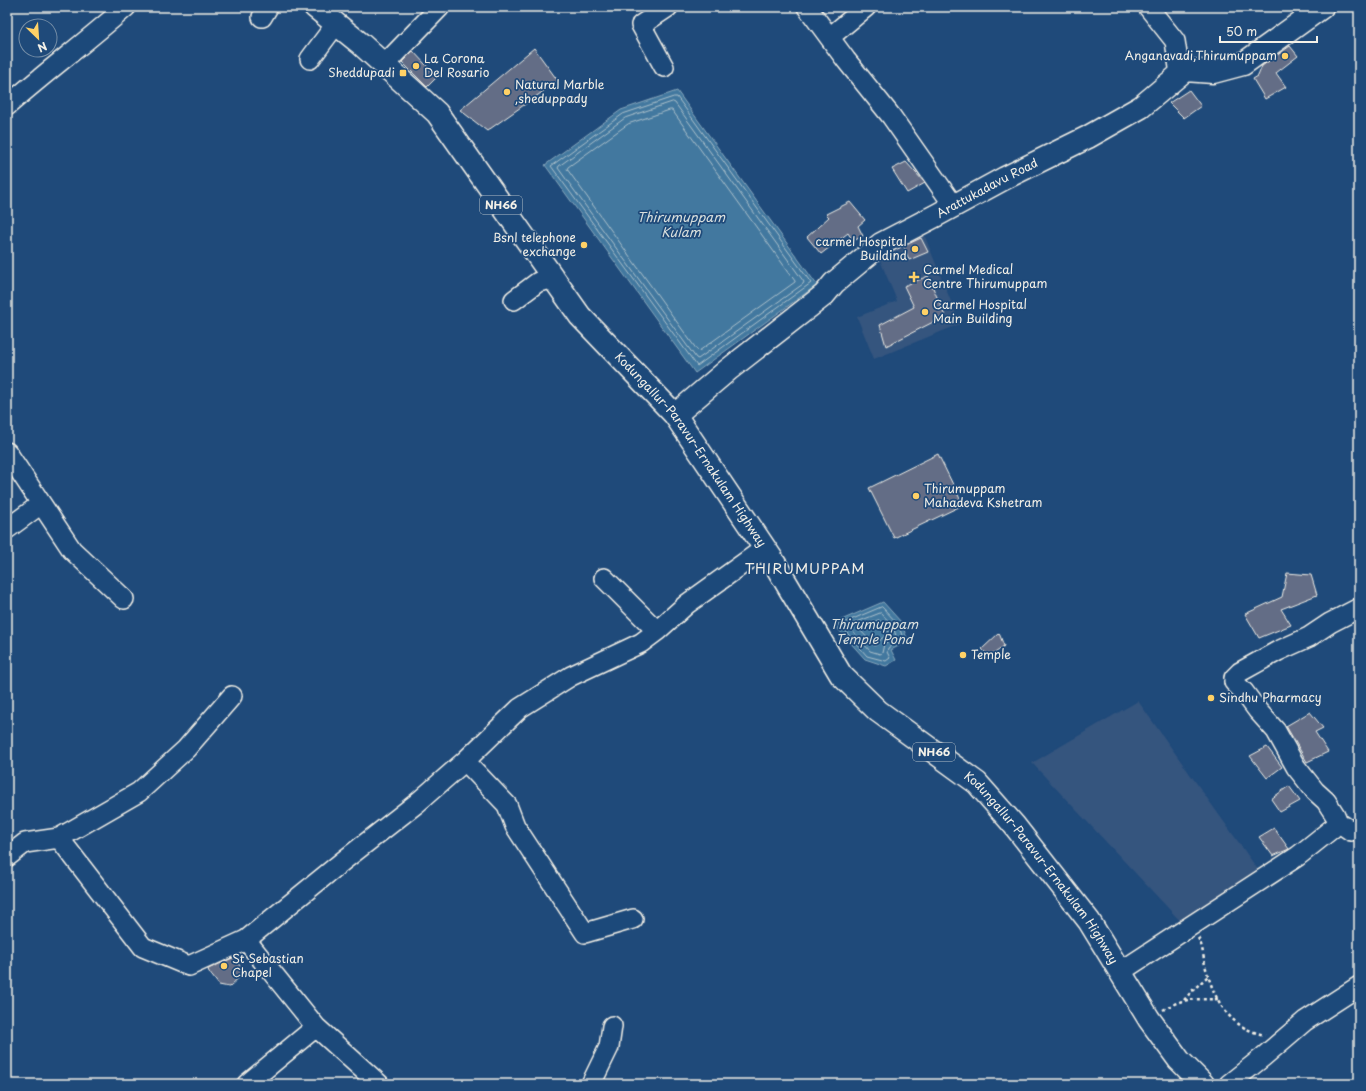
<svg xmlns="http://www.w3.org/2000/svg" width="1366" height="1091" font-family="'Playpen Sans',sans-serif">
<rect width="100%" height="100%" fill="#1f4a7a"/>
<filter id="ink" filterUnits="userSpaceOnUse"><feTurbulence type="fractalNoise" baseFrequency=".025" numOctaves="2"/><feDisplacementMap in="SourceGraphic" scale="8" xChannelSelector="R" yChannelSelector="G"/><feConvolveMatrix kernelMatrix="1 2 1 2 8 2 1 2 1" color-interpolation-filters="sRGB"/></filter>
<g filter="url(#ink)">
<path fill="#34547e" d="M924,234L960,324L874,359L857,317L897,301L877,253Z
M1138,701L1259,871L1183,924L1032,763Z"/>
<path fill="#42789f" stroke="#89a8bc" d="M677,91L817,285L695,373L545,165L621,110Z
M883,602L901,622L908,641L891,650L896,660L886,666L865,659L838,629L839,621Z"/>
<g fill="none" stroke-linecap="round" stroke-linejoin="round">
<path stroke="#adc1cb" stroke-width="1" d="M674,97H677L811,283L697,366L551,166L623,114Z
M673,102L675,103L804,282L803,284L698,359L696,358L558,168L559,166L625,118Z
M670,110H672L795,281V282L699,351L697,350L567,169L568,167L628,124Z
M882,607L898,624L903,638L888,648L887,652L890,658L886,661L867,656L842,627L844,623Z
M881,613L893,626L896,636L884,644L882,653L880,654L870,651L849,627L850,625Z
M879,620L888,629L889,633L881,639L875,646L859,629Z"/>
</g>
<path fill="#646d86" stroke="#f4f1e8" d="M1290,46L1298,56L1276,73L1286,87L1265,99L1253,79L1258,76L1262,66Z
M534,48L558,81L487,131L460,110Z
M413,51L437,77L427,87L402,62Z
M1189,90L1201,106L1184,118L1169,103Z
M906,162L925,183L907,193L892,169Z
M850,202L865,220L858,226L863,236L853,241L848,233L821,254L807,237L829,217L826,214Z
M921,238L928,252L909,260L904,246Z
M928,276L945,316L886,346L880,325L914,307L904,286Z
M938,454L963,505L894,538L869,488Z
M1287,573L1311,575L1317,595L1281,609L1291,625L1259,638L1245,614L1282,597Z
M999,633L1004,646L990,657L982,649Z
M1310,712L1323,728L1315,732L1328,752L1307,762L1286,726Z
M1267,747L1282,767L1267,778L1250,756Z
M1289,786L1300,801L1280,812L1271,799Z
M1274,828L1289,849L1273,856L1259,837Z
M237,956L236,961L245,972L229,987L219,985L209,972L208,969Z"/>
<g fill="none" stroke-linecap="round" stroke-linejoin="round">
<g stroke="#f4f1e8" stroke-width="22">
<path id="minor" d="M807,7L846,60L891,116L954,206
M1148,7L1175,41L1180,74
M262,17L268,7
M830,37L866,7
M310,59L336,24
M384,65L440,7
M664,67L641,25L668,7
M7,106C46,72 87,41 126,7
M514,300L538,282L553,279
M7,452L72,550L124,599
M7,529L41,504
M604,578L657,631
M465,761L507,805L515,826L585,933L633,919
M1338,822L1351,831L1359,827
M59,838L139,792L186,749L232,696
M7,857L25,843L59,838L143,947L189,966L246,940L343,861L417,803L465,761L520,708L571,676L641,643L657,631L687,604L765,548
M246,940L316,1027L379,1084
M1120,972L1298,856L1333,828L1338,822L1335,815L1326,801L1315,791L1296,767L1276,731L1258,711L1244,692L1234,682V678L1240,672L1278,651L1309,637L1330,623L1359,608
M247,1084L316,1027
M591,1084L609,1047L612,1026
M1229,1084L1263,1057L1305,1021L1359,986"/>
</g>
<g stroke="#f4f1e8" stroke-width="25">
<g id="major">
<path id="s1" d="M675,415L728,370L824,295L834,283L881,244L937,215L1005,178L1088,137L1141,107L1185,70L1213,72L1243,64L1322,7"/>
</g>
</g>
<g stroke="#f4f1e8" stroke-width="25">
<g id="highway">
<path id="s2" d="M315,7L361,44L437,113L580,316L675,415L772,559L841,675L878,711L977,783L1014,825L1089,921L1149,1019L1179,1060L1203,1084"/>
</g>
</g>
<path stroke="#f4f1e8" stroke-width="2.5" stroke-dasharray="3 3" stroke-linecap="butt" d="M1198,938C1203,946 1203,956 1205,965C1214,999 1228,1028 1265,1035
M1184,1000L1192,991L1208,976
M1163,1010C1170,1006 1177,1002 1184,1001C1195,998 1207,1000 1219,999"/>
<use href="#minor" stroke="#1f4a7a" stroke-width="19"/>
<use href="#major" stroke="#1f4a7a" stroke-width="22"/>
<use href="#highway" stroke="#1f4a7a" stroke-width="22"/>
</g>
</g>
<g fill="#ffd166" stroke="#1f4a7a" stroke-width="1.5">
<circle cx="1285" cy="56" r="4"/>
<circle cx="416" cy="66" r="4"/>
<rect x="399" y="69" width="8" height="8" rx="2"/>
<circle cx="507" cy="92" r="4"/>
<circle cx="584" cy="245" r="4"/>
<circle cx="915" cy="249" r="4"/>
<path d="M912 271h4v4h4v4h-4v4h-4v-4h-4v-4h4z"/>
<circle cx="925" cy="312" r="4"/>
<circle cx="916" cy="496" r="4"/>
<circle cx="963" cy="655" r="4"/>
<circle cx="1211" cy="698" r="4"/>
<circle cx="224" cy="966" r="4"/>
</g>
<g text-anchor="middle" stroke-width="3.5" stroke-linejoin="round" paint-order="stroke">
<g fill="#1f4a7a" stroke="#b4bfc7" stroke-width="1">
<rect x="480" y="196" width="42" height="18" rx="3"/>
<rect x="913" y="743" width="42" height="18" rx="3"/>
</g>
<g font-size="11" font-weight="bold" fill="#f4f1e8">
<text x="501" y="209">NH66</text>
<text x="934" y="756">NH66</text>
</g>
<g font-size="12" fill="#f4f1e8" stroke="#1f4a7a" text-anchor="start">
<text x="1277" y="60" text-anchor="end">Anganavadi,Thirumuppam</text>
<text x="424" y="63">La Corona<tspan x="424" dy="14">Del Rosario</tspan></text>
<text x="395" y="77" text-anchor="end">Sheddupadi</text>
<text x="515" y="89">Natural Marble<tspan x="515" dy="14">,sheduppady</tspan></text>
<text x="576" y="242" text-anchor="end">Bsnl telephone<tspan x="576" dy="14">exchange</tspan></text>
<text x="907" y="246" text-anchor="end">carmel Hospital<tspan x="907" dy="14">Buildind</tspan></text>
<text x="923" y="274">Carmel Medical<tspan x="923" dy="14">Centre Thirumuppam</tspan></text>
<text x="933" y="309">Carmel Hospital<tspan x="933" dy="14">Main Building</tspan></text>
<text x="924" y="493">Thirumuppam<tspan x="924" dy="14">Mahadeva Kshetram</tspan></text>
<text x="971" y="659">Temple</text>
<text x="1219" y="702">Sindhu Pharmacy</text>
<text x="232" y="963">St Sebastian<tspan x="232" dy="14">Chapel</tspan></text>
</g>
<g font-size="12" fill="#f4f1e8" stroke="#1f4a7a">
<text dy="4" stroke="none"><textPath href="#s1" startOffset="388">Arattukadavu Road</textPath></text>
<text dy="4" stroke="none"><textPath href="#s2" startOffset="584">Kodungallur-Paravur-Ernakulam Highway</textPath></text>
<text dy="4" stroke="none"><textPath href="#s2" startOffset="1136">Kodungallur-Paravur-Ernakulam Highway</textPath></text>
</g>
<g font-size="13" font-style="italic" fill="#d9dfdd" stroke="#1f4a7a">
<text x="681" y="222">Thirumuppam<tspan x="681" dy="15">Kulam</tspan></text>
<text x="874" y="629">Thirumuppam<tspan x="874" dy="15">Temple Pond</tspan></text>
</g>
<g font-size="14" letter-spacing="1" fill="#f4f1e8" stroke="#1f4a7a">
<text x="805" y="574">THIRUMUPPAM</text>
</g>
</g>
<rect width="1366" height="1091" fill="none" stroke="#1f4a7a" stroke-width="24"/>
<rect x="12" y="12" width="1342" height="1067" fill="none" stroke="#f4f1e8" stroke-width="1.5" filter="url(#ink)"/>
<g transform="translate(38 38) rotate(155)"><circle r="19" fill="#1f4a7a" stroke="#748da6"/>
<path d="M0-3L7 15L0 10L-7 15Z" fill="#ffd166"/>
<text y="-6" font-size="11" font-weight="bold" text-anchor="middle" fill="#f4f1e8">N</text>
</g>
<path d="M1220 36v6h97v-6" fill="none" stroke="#f4f1e8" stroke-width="2"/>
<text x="1226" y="36" font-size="12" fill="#f4f1e8" stroke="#1f4a7a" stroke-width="3" paint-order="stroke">50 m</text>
</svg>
